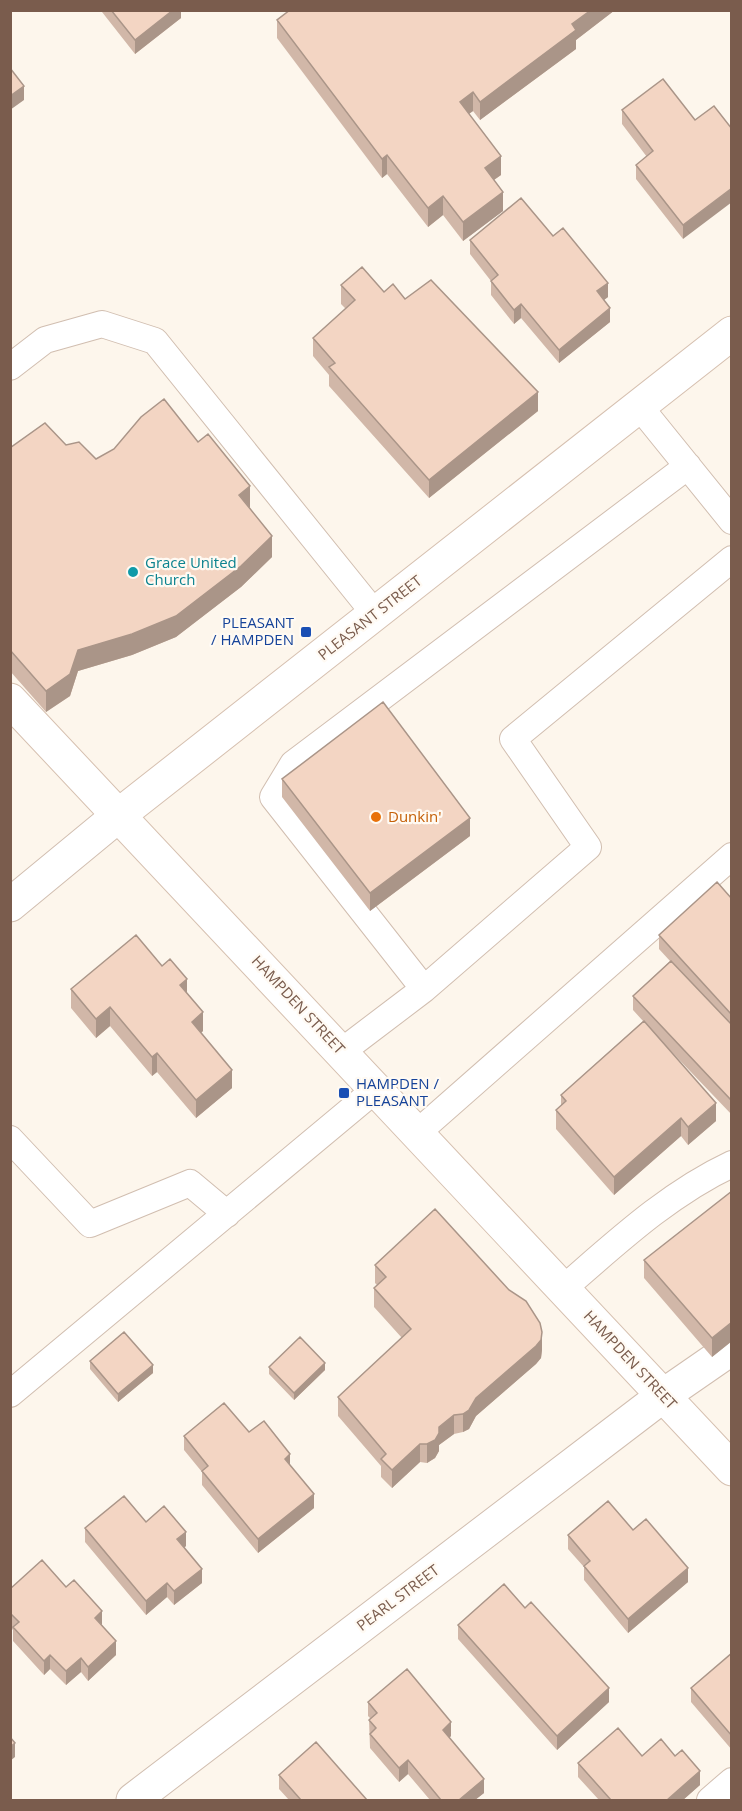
<svg xmlns="http://www.w3.org/2000/svg" width="742" height="1811" font-family="'Open Sans',sans-serif">
<rect width="100%" height="100%" fill="#fdf6ec"/>
<g fill="none" stroke-linecap="round" stroke-linejoin="round">
<g stroke="#d1beb0" stroke-width="28">
<path id="service" d="M10,367L45,340L102,324L155,341L375,614
M639,406L732,521
M424,989L273,797L293,764L688,466
M341,1052L424,989L588,847L513,739L732,559
M417,1133L732,856
M10,1139L90,1224L190,1183L227,1214
M564,1288C616,1243 668,1194 732,1164
M10,1394L376,1089
M710,1800L732,1781"/>
</g>
<g stroke="#d1beb0" stroke-width="35">
<path id="minor" d="M133,1800L664,1395L732,1348"/>
</g>
<g stroke="#d1beb0" stroke-width="35">
<path id="tertiary" d="M10,905L119,815"/>
</g>
<g stroke="#d6c0b0" stroke-width="35">
<path id="secondary" d="M10,700L732,1469
M119,815L732,333"/>
</g>
<use href="#service" stroke="#fff" stroke-width="26"/>
<use href="#minor" stroke="#fff" stroke-width="33"/>
<use href="#tertiary" stroke="#fff" stroke-width="33"/>
<use href="#secondary" stroke="#fff" stroke-width="33"/>
</g>
<path fill="#d1b7a8" d="M102,10H181V18L135,54L102,12Z
M290,10H615L576,40V49L480,120L473,111L469,114L501,175L494,180L503,211L463,241L443,215L428,227L387,174L382,178L277,38V20Z
M622,110L695,120L683,239L636,179V165L647,157L622,124Z
M553,236L608,297L604,300L610,322L559,363L521,318L514,324L491,295V281L470,254V240Z
M341,285L384,292L405,299L538,411L429,498L329,386V375L313,356V338L346,309L341,304Z
M66,445L96,459L250,508L272,557L241,587L176,637L132,655L78,671L70,696L46,712L10,671V448Z
M282,779L470,836L370,911L282,797Z
M732,899V1115L668,1048L716,1121L688,1145L681,1136L614,1195L556,1129V1110L561,1106V1095L643,1021L633,1010V996L670,961L659,949V935Z
M162,966L187,993L203,1031L201,1033L232,1088L196,1118L157,1072L152,1076L110,1026L96,1038L71,1008V989Z
M732,1191V1341L712,1357L644,1278V1260Z
M375,1265L542,1350L541,1358L536,1364L476,1416L469,1429L463,1432L454,1434L439,1445V1451L435,1458L427,1463L420,1462L392,1488L381,1477V1466L338,1416V1397L402,1338L374,1307V1288L377,1285L375,1283Z
M90,1361L153,1373L118,1402L90,1369Z
M269,1367L325,1370L294,1400L269,1374Z
M249,1432L290,1465L314,1508L258,1553L202,1485V1472L184,1450V1436Z
M146,1522L186,1546L184,1548L202,1583L174,1605L167,1597L146,1615L85,1542V1528Z
M633,1530L688,1582L628,1633L584,1580V1567L568,1549V1535Z
M66,1587L102,1625L116,1655L88,1681L81,1672L66,1685L50,1669L44,1675L13,1641V1630L10,1627V1589Z
M458,1625L609,1702L557,1750L458,1639Z
M732,1653V1750L691,1702V1688Z
M368,1702L451,1736L449,1738L484,1793L475,1800H430L408,1774L399,1782L370,1748L369,1720L370,1718L368,1716Z
M642,1756L700,1785L683,1800H599L578,1777V1763Z
M279,1775L367,1800H289L279,1789Z"/>
<path fill="#aa9588" d="M173,10H181V18L135,54V40Z
M591,10H615L576,40V49L480,120V102L572,24Z
M24,86V100L10,110V96Z
M473,92V111L460,120V102Z
M387,155V174L382,178V159Z
M501,156V175L485,186V168Z
M732,188V202L683,239V225Z
M503,192V211L463,241V222Z
M443,196V215L428,227V208Z
M608,283V297L597,305V291Z
M521,304V318L514,324V310Z
M610,308V322L559,363V350Z
M538,392V411L429,498V480Z
M250,486V508L239,495Z
M272,536V557L241,587L176,637L132,655L78,671L70,696L46,712V691L78,650Z
M470,818V836L370,911V893Z
M187,979V998L180,985Z
M110,1007V1026L96,1038V1019Z
M203,1012V1031L192,1040V1022Z
M157,1053V1072L152,1076V1057Z
M232,1070V1088L196,1118V1100Z
M716,1103V1121L688,1145V1127Z
M681,1118V1136L614,1195V1177Z
M732,1322V1341L712,1357V1338Z
M542,1332V1350L541,1358L536,1364L476,1416L469,1429L463,1432V1414L476,1398Z
M325,1363V1370L294,1400V1393Z
M153,1365V1373L118,1402V1394Z
M454,1415V1434L439,1445V1451L435,1458L427,1463V1444L439,1427Z
M420,1444V1462L392,1488V1470Z
M290,1454V1468L285,1459Z
M314,1494V1508L258,1553V1539Z
M186,1532V1546L177,1553V1539Z
M688,1568V1582L628,1633V1619Z
M202,1569V1583L174,1605V1591Z
M167,1583V1597L146,1615V1601Z
M102,1611V1625L95,1618Z
M116,1641V1655L88,1681V1667Z
M50,1655V1669L44,1675V1661Z
M81,1658V1672L66,1685V1671Z
M609,1688V1702L557,1750V1736Z
M451,1722V1736L443,1744V1730Z
M15,1743V1757L10,1761V1747Z
M408,1760V1774L399,1782V1768Z
M700,1771V1785L683,1800H667Z
M484,1779V1793L475,1800H459Z"/>
<path fill="#f3d5c3" stroke="#aa9588" stroke-width="1.5" d="M111,10H173L135,40Z
M290,10H591L572,24L576,30L480,102L473,92L460,102L501,156L485,168L503,192L463,222L443,196L428,208L387,155L382,159L277,20Z
M10,68L24,86L10,96Z
M663,79L695,120L714,106L732,129V188L683,225L636,165L653,151L622,110Z
M521,198L553,236L563,228L608,283L597,291L610,308L559,350L521,304L514,310L491,281L498,275L470,240Z
M362,267L384,292L393,284L405,299L431,280L538,392L429,480L329,367L335,363L313,338L355,300L341,285Z
M164,399L198,442L208,434L250,486L239,495L272,536L241,566L176,616L132,634L78,650L70,674L46,691L10,650V448L45,423L66,445L79,442L96,459L114,449L141,417Z
M383,702L470,818L370,893L282,779Z
M717,882L732,899V1015L659,935Z
M136,935L162,966L170,959L187,979L180,985L203,1012L192,1022L232,1070L196,1100L157,1053L152,1057L110,1007L96,1019L71,989Z
M671,961L732,1025V1101L633,996Z
M644,1021L716,1103L688,1127L681,1118L614,1177L556,1110L566,1101L561,1095Z
M732,1191V1322L712,1338L644,1260Z
M435,1209L509,1290L526,1301L540,1323L542,1332L541,1340L536,1346L476,1398L469,1410L463,1414L454,1415L439,1427V1433L435,1440L427,1444H420L392,1470L381,1459L386,1454L338,1397L411,1329L374,1288L386,1277L375,1265Z
M124,1332L153,1365L118,1394L90,1361Z
M300,1337L325,1363L294,1393L269,1367Z
M224,1403L249,1432L264,1421L290,1454L285,1459L314,1494L258,1539L202,1471L208,1466L184,1436Z
M124,1496L146,1522L164,1506L186,1532L177,1539L202,1569L174,1591L167,1583L146,1601L85,1528Z
M608,1501L633,1530L646,1519L688,1568L628,1619L584,1566L590,1561L568,1535Z
M42,1560L66,1587L74,1580L102,1611L95,1618L116,1641L88,1667L81,1658L66,1671L50,1655L44,1661L13,1627L19,1622L10,1613V1589Z
M504,1584L525,1608L531,1602L609,1688L557,1736L458,1625Z
M732,1653V1736L691,1688Z
M407,1669L451,1722L443,1730L484,1779L459,1800H441L408,1760L399,1768L370,1734L376,1728L369,1720L377,1713L368,1702Z
M618,1728L642,1756L661,1739L675,1756L682,1750L700,1771L667,1800H611L578,1763Z
M10,1737L15,1743L10,1747Z
M316,1742L367,1800H301L279,1775Z"/>
<circle fill="#0f9aa8" stroke="#fffaf3" stroke-width="2" cx="133" cy="572" r="6"/>
<g fill="#1a4fb4" stroke="#fffaf3" stroke-width="2">
<rect x="300" y="626" width="12" height="12" rx="3"/>
<rect x="338" y="1087" width="12" height="12" rx="3"/>
</g>
<circle fill="#e8710a" stroke="#fffaf3" stroke-width="2" cx="376" cy="817" r="6"/>
<g text-anchor="middle" stroke-width="4.5" stroke-linejoin="round" paint-order="stroke">
<g font-size="15" fill="#0d838f" stroke="#fffaf3" text-anchor="start">
<text x="145" y="568">Grace United<tspan x="145" dy="17">Church</tspan></text>
</g>
<g font-size="15" fill="#7a5c4d" stroke="#fffaf3">
<text transform="translate(370 618) rotate(-38)" y="5">PLEASANT STREET</text>
<text transform="translate(298 1005) rotate(47)" y="5">HAMPDEN STREET</text>
<text transform="translate(630 1360) rotate(47)" y="5">HAMPDEN STREET</text>
<text transform="translate(398 1598) rotate(-37)" y="5">PEARL STREET</text>
</g>
<g font-size="15" fill="#164399" stroke="#fffaf3" text-anchor="end">
<text x="294" y="628">PLEASANT<tspan x="294" dy="17">/ HAMPDEN</tspan></text>
<text x="356" y="1089" text-anchor="start">HAMPDEN /<tspan x="356" dy="17">PLEASANT</tspan></text>
</g>
<g font-size="15" fill="#c56008" stroke="#fffaf3" text-anchor="start">
<text x="388" y="822">Dunkin'</text>
</g>
</g>
<rect width="742" height="1811" fill="none" stroke="#7a5c4d" stroke-width="24"/>
</svg>
